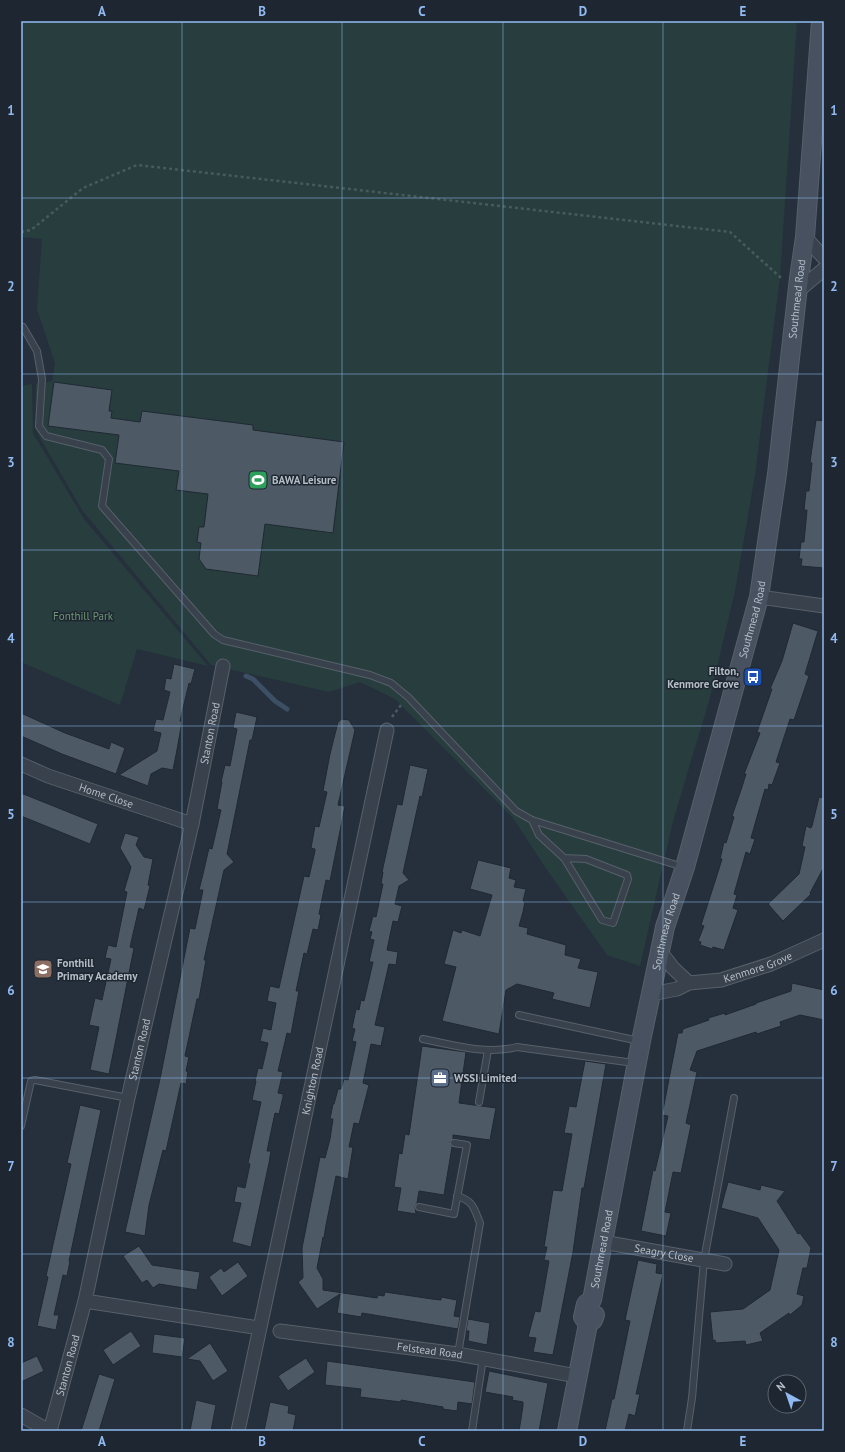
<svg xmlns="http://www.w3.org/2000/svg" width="845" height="1452" font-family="'PT Sans',sans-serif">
<rect width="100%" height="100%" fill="#25303c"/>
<path fill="#283d3e" d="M21,21H797L780,277L755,475L735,591L709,701L673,821L640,966L607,955L545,867L513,818L395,699L360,682L329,692L211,665L82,510L35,429L36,384L52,381L55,363L37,309L42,239L21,237Z
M32,384L33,433L84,519L208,666L137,649L120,705L21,662V386Z"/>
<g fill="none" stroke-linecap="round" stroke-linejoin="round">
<path stroke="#3c4f64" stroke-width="5" d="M246,676L253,679L275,701L287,709"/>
</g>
<path fill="#4e5966" stroke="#202933" d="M54,382L112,390L109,411H112L111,418L140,422L142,411L253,425V430L344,442L333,533L265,524L258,576L206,569L199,559L201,543L197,542L199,527H204L208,494L176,490L179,471L115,463L119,435L48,426Z
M816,420L824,421V568L801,566L802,559H799L801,542H804L807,510H804L806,491H809L812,463L810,462Z
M793,623L818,631L805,674L809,676L794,720L790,719L776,762L780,763L772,785L769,784L768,790L765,789L751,838L755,839L750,854L746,852L734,894L737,895L733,908L738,910L727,941L724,950L713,947L712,949L700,945L701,942L698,941L704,926L701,925L718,872L722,859H720L724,842L726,843L734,817L732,816L742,787L746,774H744L760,733L757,732L772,689H770L782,661Z
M174,664L195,669L191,684L189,683L180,721L182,722L176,755L173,770L162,768L151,774L148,786L119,775L157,751L161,733L153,731L156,719L163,720L170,692L164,690L166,678L171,679Z
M236,712L257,717L252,740H250L227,854L234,862L224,870L204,960H206L199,999H197L185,1056L189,1057L186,1071L188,1072L186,1084L181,1083L166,1151L163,1150L149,1205L145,1236L125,1232L160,1079L187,943L190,928L195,929L203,890H199L203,874L209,848L212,849L221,810L217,809L222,782H221L225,765L230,766L237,729L233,728Z
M21,713L65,733L109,749L111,742L125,748L116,774L62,754L21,736Z
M342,719L349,720L355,730L338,805L345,806L330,881L326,880L319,914L321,915L318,930L313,929L307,954L304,953L296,991H299L291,1034L287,1033L283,1050L278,1071L283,1072L278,1093L283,1094V1097L279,1114L275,1113L267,1151H271L269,1163L251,1247L232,1242L241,1203L234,1202L237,1186L245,1188L250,1164L248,1163L261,1102L252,1100L256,1081H255L258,1068L262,1069L268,1043L260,1041L263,1028L271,1030L276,1003L267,1001L270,986L279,988L304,876L309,877L315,851V849L311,848L315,826L319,827L327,792L323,791L330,754L338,722Z
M410,765L428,769L422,797L420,796L403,873L409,880L399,886L395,904L402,906L398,922L393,921L387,950L398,952L396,965L389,964L375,1025L385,1027L381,1046L371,1044L363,1083L369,1085L359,1124L354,1123L349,1147H353L348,1179L336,1176L326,1225L324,1238L323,1237L317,1268L323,1279V1290L377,1298L378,1295L384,1296L385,1292L432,1299L441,1300V1297L457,1300L454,1316L460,1317L458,1329L362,1313L361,1317L337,1313L340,1294L317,1309L298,1282L303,1278L302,1248L320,1157L325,1158L330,1139L333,1119H330L333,1104H334L338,1089H341L344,1079L348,1080L356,1042L352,1041L355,1029L352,1028L356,1009L359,1010L361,1000L364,1001L373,962H369L374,940L370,939L372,932L369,931L373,916L376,917L383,884H381L383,872H382L397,804L402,805Z
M21,793L98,824L90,844L21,816Z
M819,797L824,798V867L810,893L811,894L783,921L768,904L799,874L805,847L802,846L806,826L811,828L812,826Z
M125,833L139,837L136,845L144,857L153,859L148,885L150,886L144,910L139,908L130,947L134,948L109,1074L90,1070L99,1027L89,1025L95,998L102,1000L111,959L105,958L108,945L116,947L127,892L124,891L131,867L120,848Z
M478,860L511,868L509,878L516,880L514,887L526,889L523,901L525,902L523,912L519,926L528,928L527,934L566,945L565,955L581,959L578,968L598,972L590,1008L552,999L554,993L517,984L506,990L499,1034L442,1021L456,967L444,964L453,930L461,933L462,930L480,936L492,895L470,889Z
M792,983L824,990V1020L800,1015L780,1022L781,1026L757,1034L756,1032L697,1051L690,1070L697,1072L686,1123L691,1125L681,1173L673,1172L665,1212L671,1213L666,1236L641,1231L653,1170L655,1171L668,1116L662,1115L678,1033H682L683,1029L709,1020L708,1018L725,1013V1015L756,1004V1003L791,991Z
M422,1046L466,1052L459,1103L496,1108L490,1140L453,1135V1139L450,1142L452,1147L444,1195L419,1191L417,1203L415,1207L416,1214L397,1211L401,1188L394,1187L399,1153L402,1154L405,1134L409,1135Z
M585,1061L606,1064L584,1188H582L573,1252L553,1355L533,1352L536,1338L528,1337L535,1311L540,1312L549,1261L544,1260L547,1247H544L553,1190L562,1191L572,1134L564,1133L567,1118L569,1106L576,1107Z
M80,1105L101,1110L69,1261H70L67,1276L63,1275L54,1315H59L56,1330L37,1326L48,1277L46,1276L71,1164L67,1163Z
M728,1182L760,1190L761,1185L785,1191L777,1201L798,1234L800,1233L811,1248L807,1268H803L797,1294L804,1296L802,1305L790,1315L789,1313L760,1333L763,1341L746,1345L745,1341L716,1343L715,1340L713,1341L710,1312L743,1309L770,1290L779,1250L758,1218L721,1208Z
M139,1246L152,1265L200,1272L197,1290L159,1284L153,1288L147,1280L142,1283L123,1256Z
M638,1260L657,1264L656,1273L663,1274L636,1394H640L635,1416L629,1414L625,1431H605L612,1399H614L630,1321L625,1320Z
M238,1262L248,1276L222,1296L209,1277L221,1268L224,1272Z
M468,1319L490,1323L487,1345L468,1341L469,1331H466Z
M131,1331L141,1346L113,1365L103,1350Z
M154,1334L185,1338L182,1357L152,1353Z
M210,1343L228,1371L213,1381L200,1361L187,1359Z
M37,1356L44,1371L21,1382V1363Z
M306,1358L315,1372L288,1391L278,1376Z
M327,1361L475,1382L472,1404L458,1402L457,1411L443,1409V1407L401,1400V1402L360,1397L361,1389L325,1385Z
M489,1371L548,1383L539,1431H519L523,1406V1402L512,1400L513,1397L485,1392Z
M99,1374L115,1379L99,1431H81Z
M196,1400L216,1405L211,1431H190Z
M270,1402L289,1406L288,1413L296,1415L293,1431H264Z"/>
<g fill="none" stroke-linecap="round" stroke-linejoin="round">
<g stroke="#57606a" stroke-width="8">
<path id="service" d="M23,327L37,351L42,379L39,426L46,436L102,450L109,459L102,506L214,634L223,640L370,675L391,683L408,697L516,811L532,820L683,867
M532,820L539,835L564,858L602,920L613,923L628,879L627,875L586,859L564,858
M519,1015L639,1041
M423,1039C453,1045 487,1055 517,1047L634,1063
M479,1102L488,1050
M21,1126L31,1081L35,1080L128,1098
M457,1196C474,1201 474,1209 480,1223L458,1354
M419,1207L454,1214L467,1145L454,1143
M472,1431L483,1358
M687,1431L692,1398L704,1260L734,1098"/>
</g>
<g stroke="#57606a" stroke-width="15">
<g id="minor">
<path d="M805,237L824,258"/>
<path d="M798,291L824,269"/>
<path d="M759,597L824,606"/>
<path id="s1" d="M21,764L48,776L192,824"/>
<path d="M660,951L673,968L689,983"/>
<path id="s2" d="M651,994L677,989L689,983L721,980L771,964L824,940"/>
<path id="s3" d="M603,1242L725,1264"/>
<path d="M85,1301L259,1328"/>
<path id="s4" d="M280,1331L458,1354L577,1376"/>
<path d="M21,1415L49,1431"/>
<path id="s5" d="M50,1431L85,1301L128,1098L192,824L223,666"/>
<path id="s6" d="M238,1431L387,730"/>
</g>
</g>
<g stroke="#57606a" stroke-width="20">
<g id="secondary">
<path id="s7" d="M588,1324L583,1317L586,1304L592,1300L641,1041L660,951L665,927L685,867L759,597L777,474L799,278L805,237L821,21"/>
<path d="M567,1431L588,1324L593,1320L595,1315"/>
</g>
</g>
<path stroke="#475a5c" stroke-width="2.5" stroke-dasharray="3 3" stroke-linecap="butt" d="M21,232L31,230L83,188L137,165L730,232L780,277H782
M392,717L401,705"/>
<use href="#service" stroke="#39424c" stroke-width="6"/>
<use href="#minor" stroke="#39424c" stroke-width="13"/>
<use href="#secondary" stroke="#47515f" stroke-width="18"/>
</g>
<path fill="none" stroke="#90baf1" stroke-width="1" stroke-opacity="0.55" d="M182,21V1431M342,21V1431M503,21V1431M663,21V1431M21,198H824M21,374H824M21,550H824M21,726H824M21,902H824M21,1078H824M21,1254H824"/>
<defs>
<g id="stadium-square" transform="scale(1)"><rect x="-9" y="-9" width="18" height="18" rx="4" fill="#2e9e5b" stroke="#1e2731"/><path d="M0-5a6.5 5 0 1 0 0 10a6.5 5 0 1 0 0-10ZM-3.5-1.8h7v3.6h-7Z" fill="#fff"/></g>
<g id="bus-square" transform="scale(1)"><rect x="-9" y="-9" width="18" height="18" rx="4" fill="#1a4fb4" stroke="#1e2731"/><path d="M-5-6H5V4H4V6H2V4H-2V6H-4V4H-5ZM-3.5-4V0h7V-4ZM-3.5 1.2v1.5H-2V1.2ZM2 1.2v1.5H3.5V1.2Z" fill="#fff"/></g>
<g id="school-square" transform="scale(1)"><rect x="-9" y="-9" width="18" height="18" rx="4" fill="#8d6e63" stroke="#1e2731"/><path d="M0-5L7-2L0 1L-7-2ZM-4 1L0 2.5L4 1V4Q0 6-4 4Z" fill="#fff"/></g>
<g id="office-square" transform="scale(1)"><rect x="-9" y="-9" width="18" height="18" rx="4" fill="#5c6f8a" stroke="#1e2731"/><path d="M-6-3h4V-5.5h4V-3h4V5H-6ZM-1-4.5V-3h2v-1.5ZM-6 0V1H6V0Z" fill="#fff"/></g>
</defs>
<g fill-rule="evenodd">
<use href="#stadium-square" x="258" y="480"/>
<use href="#bus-square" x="753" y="677"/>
<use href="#school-square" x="43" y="969"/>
<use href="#office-square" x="440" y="1078"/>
</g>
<g text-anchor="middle" stroke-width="3" stroke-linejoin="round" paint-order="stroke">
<g font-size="11" fill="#b5bdc7" stroke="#1e2731">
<text dy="4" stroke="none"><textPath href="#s7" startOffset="1053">Southmead Road</textPath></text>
<text dy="4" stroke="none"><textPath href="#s7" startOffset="729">Southmead Road</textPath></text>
<text dy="4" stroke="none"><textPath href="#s5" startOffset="716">Stanton Road</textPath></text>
<text dy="4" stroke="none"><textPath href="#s1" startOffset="91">Home Close</textPath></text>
<text dy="4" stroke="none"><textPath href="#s7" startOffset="405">Southmead Road</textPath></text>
<text dy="4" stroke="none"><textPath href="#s2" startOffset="111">Kenmore Grove</textPath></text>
<text dy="4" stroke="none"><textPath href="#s5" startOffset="392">Stanton Road</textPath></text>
<text dy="4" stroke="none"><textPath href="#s6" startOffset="358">Knighton Road</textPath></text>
<text dy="4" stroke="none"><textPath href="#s7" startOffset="81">Southmead Road</textPath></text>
<text dy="4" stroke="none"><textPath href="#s3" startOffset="62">Seagry Close</textPath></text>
<text dy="4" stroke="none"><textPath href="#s4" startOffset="151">Felstead Road</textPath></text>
<text dy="4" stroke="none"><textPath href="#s5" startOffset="68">Stanton Road</textPath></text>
</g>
<g font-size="11" font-weight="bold" fill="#b5bdc7" stroke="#1e2731" text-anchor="start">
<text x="272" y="484">BAWA Leisure</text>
<text x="739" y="675" text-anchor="end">Filton,<tspan x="739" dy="13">Kenmore Grove</tspan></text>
<text x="57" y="967">Fonthill<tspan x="57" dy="13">Primary Academy</tspan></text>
<text x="454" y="1082">WSSI Limited</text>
</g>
<g font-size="11" fill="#6d9775" stroke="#1e2731">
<text x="83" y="620">Fonthill Park</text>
</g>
</g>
<rect width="845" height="1452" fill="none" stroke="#1e2731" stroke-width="44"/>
<g transform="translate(787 1394) rotate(320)"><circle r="19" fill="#1e2731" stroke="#5a636d"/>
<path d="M0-3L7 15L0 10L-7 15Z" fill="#90baf1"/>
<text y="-6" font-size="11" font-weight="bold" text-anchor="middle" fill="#b5bdc7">N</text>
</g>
<rect x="22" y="22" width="801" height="1408" fill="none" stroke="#90baf1" stroke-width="1.5"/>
<g font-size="13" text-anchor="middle" font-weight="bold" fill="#90baf1">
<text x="102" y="16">A</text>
<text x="262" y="16">B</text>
<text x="422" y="16">C</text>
<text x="583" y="16">D</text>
<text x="743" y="16">E</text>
<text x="11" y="115">1</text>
<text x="834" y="115">1</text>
<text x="11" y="291">2</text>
<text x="834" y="291">2</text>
<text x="11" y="467">3</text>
<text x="834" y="467">3</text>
<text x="11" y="643">4</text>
<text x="834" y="643">4</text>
<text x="11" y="819">5</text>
<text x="834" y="819">5</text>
<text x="11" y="995">6</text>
<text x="834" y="995">6</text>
<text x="11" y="1171">7</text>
<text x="834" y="1171">7</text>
<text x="11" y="1347">8</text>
<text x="834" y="1347">8</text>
<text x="102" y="1446">A</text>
<text x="262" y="1446">B</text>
<text x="422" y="1446">C</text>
<text x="583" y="1446">D</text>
<text x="743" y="1446">E</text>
</g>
</svg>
